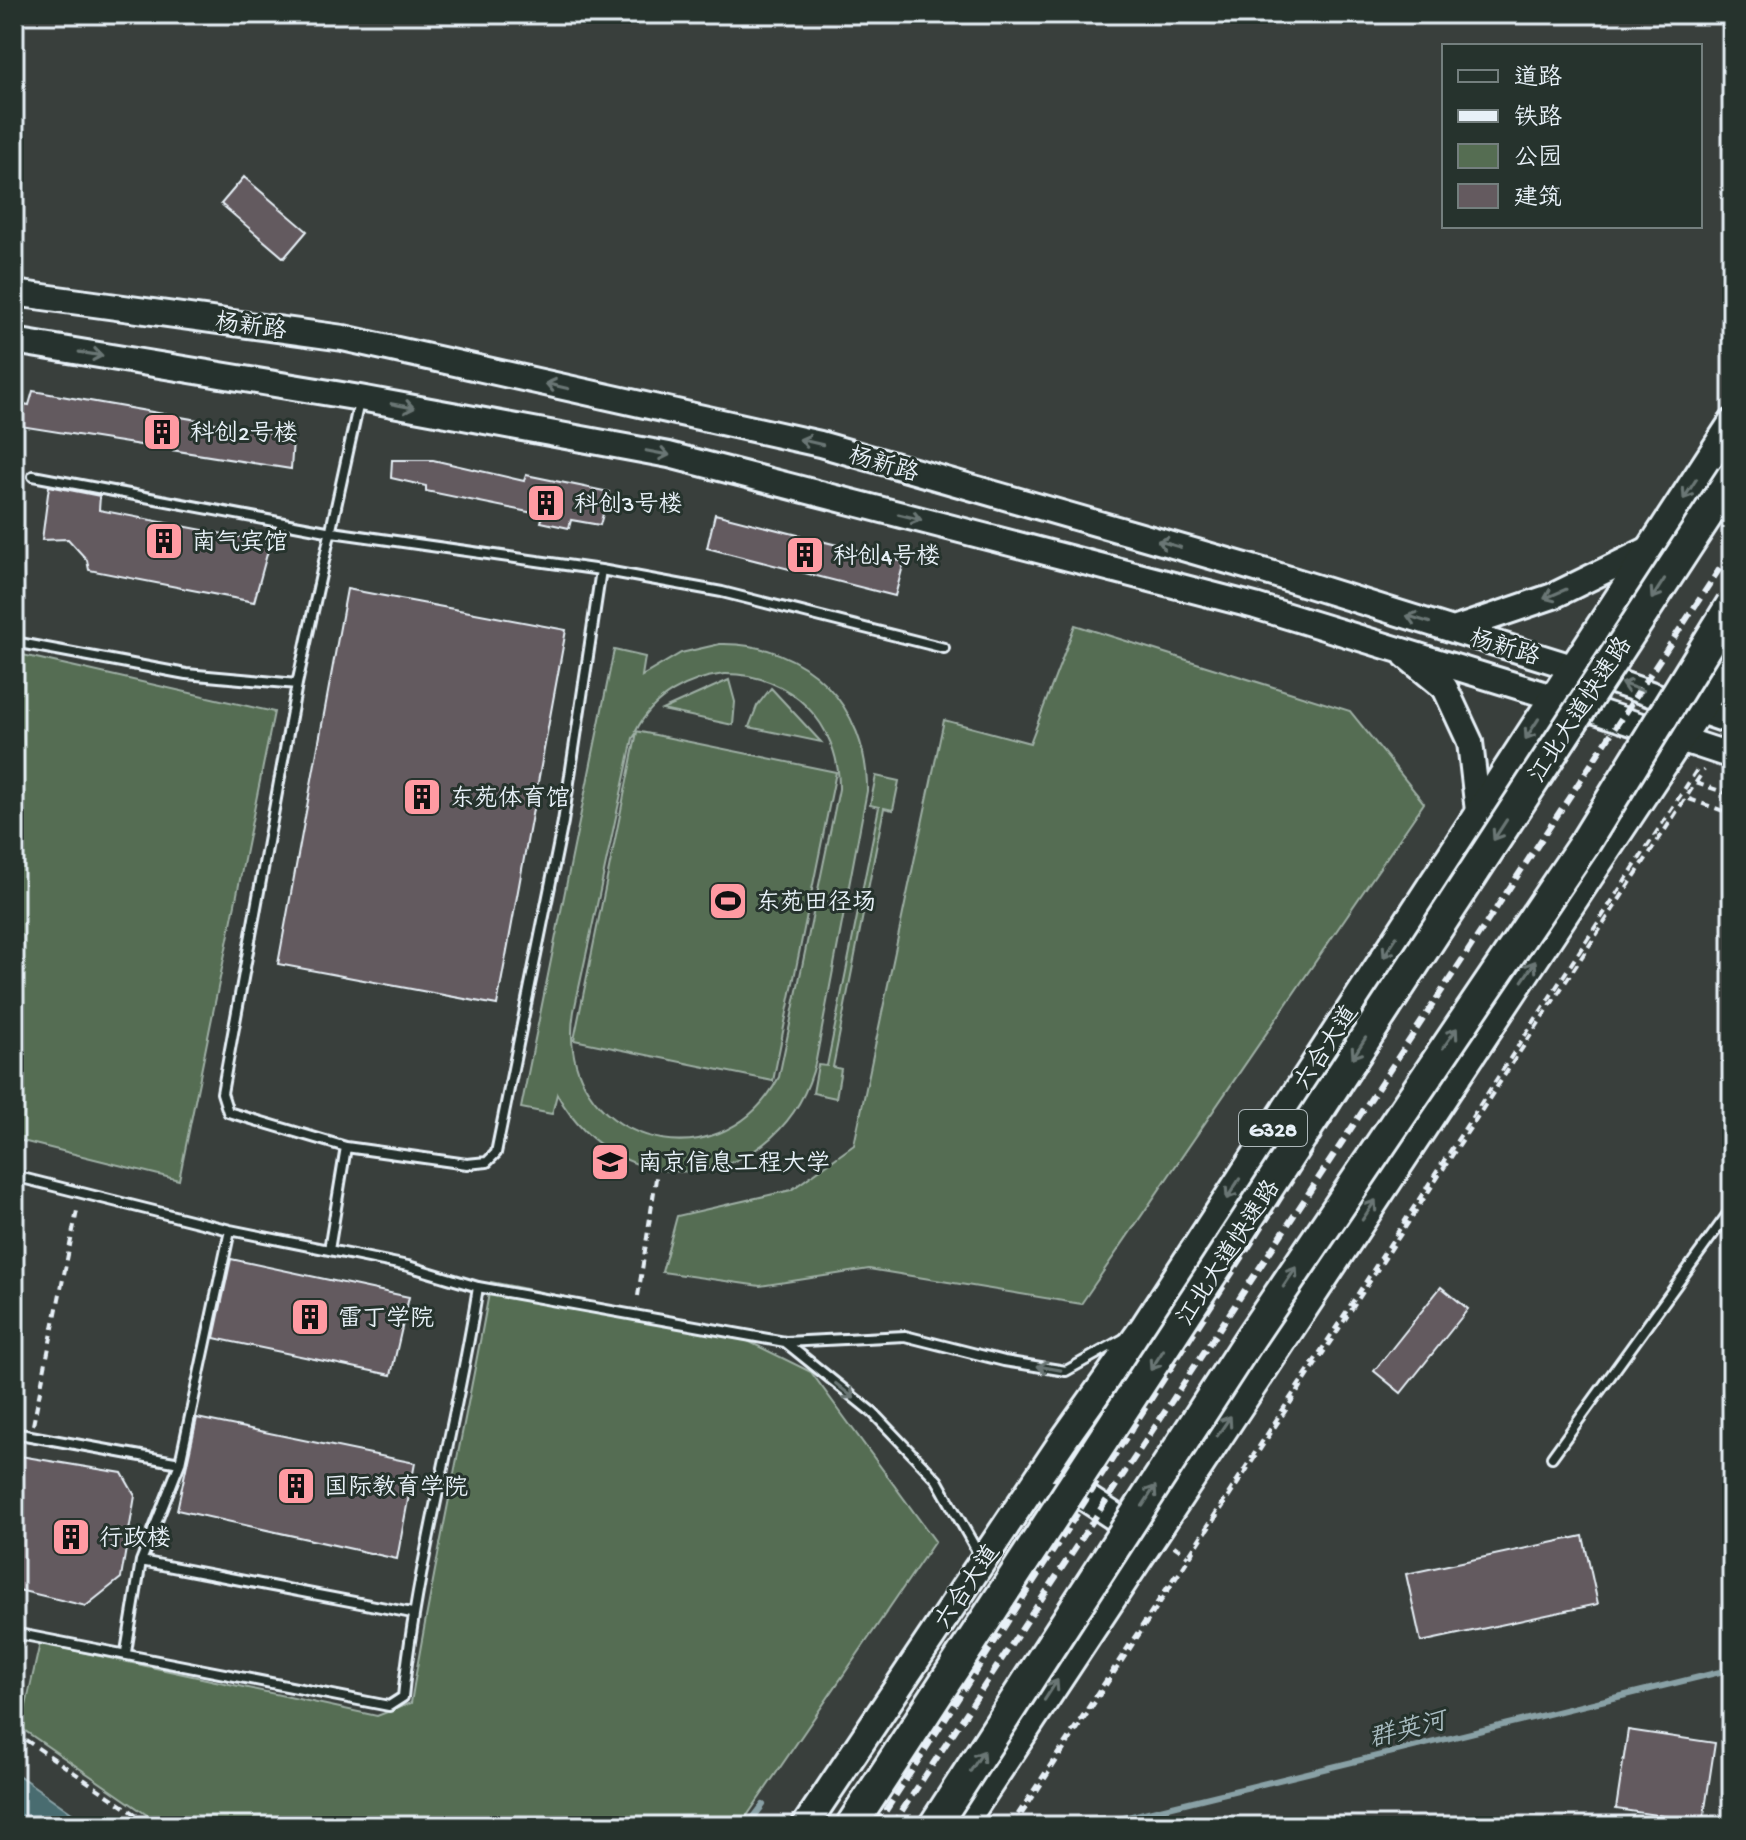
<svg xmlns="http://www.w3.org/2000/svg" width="1746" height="1840" font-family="'Gochi Hand','LXGW WenKai TC',sans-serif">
<rect width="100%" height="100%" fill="#393f3c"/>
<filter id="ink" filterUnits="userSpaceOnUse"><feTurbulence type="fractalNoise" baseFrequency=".0125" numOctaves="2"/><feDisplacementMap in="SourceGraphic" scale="16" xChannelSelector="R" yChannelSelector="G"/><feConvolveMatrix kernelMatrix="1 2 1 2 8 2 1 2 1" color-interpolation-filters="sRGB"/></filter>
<g filter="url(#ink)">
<path fill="#556d52" stroke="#9eafa5" stroke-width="2" fill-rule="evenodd" d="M1075,625L1350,711L1424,803L1081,1304L869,1269L760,1286L662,1272L677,1216L791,1190L854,1145L944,720L1030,743Z
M720,644C806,642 868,706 867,791L816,1060C785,1191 622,1212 557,1094L552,1114L521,1108L614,650L645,657L642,676L681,653ZM724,674C790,673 840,723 839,789L779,1077C719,1192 552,1139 574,1011L633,738L637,732L574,1040L773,1081L836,772L636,731C653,697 687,679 724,674Z
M14,653L274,712L179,1180L14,1139Z
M729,680L735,702L733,725L662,710Z
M771,688L821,742L749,727L757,706Z
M876,776L899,781L893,810L884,808L833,1067L841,1069L836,1098L813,1093L818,1065L827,1066L879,807L870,805Z
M491,1282L721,1328L811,1372L935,1541L740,1826H163L21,1728L40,1643L377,1716L411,1703C434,1562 466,1423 491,1282Z"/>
<path fill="#496c6f" stroke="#89a1a6" stroke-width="2" d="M14,1772L90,1826H14Z"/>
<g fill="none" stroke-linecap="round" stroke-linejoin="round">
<path stroke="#89a1a6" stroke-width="6" d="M747,1826L763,1805
M1091,1826L1732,1669"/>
</g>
<path fill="#645a5f" stroke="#e8f1f8" stroke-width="2" d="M244,177L307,231L284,258L221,204Z
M33,391L277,434L293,439L291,469L14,425V402L29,405Z
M392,460H433L524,481L526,475L609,492L600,525L571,520L569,528L541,522L543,515L426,491V486L391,478Z
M49,486L100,496L99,510L270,543L254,602L89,570L87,560L68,539L42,540Z
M715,514L904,562L895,596L707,548Z
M347,589L566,630L497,1005L278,964Z
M231,1259L409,1297L391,1375L214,1338Z
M1441,1287L1468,1309L1401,1393L1374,1371Z
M197,1418L415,1463L397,1559L177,1510Z
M14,1455L122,1473L135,1496L121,1578L86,1606L14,1589Z
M1583,1536L1598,1604L1421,1642L1406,1574Z
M1628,1730L1715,1743L1703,1822L1616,1809Z"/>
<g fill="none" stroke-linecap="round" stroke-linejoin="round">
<g stroke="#e8f1f8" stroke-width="14">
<path id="lane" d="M33,476L332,532L601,570L722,592L944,648
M14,642L186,674L297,684
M346,1147L228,1112L222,1093L297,684L359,402
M14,1176L230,1230L408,1266L478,1287L785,1342L905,1336L1004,1361L1066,1371L1125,1338
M329,1250L346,1147L467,1164L487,1162L496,1153L563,822L601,570
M785,1342L873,1413L937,1480L981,1558
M14,1433L180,1463
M1552,1457L1732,1208
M141,1561L412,1613
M14,1633L389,1706L403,1697C417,1559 457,1425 478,1287
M14,1650L17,1634
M126,1652L141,1561L180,1463L230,1230"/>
</g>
<g stroke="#e8f1f8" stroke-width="30">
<path id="secondary" d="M14,293L343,338L820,444L1270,573L1572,667L1732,722
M14,341L360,398L669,455L1255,606L1553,697L1732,756
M1453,630L1553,596L1651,548
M1406,656L1445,688L1470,742L1478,811"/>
</g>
<g stroke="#e8f1f8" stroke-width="32">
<path id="primary" d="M1052,1494H1080L1121,1521L1129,1547
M805,1826L1062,1442L1143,1328L1732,423
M962,1826L1732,661"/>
</g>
<path stroke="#e8f1f8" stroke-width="4" stroke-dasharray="8 6" stroke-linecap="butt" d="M1696,783L1732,795
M1689,799L1732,814
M638,1296L657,1172
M33,1425L78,1206
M1174,1546L1188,1556
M1190,1553L1698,768
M14,1732L153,1826
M14,1825L16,1826
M1010,1826L1176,1574
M1014,1826L1704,770"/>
<use href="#lane" stroke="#26332d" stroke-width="8"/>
<use href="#secondary" stroke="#26332d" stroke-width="24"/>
<use href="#primary" stroke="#26332d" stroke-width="26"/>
<path stroke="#e8f1f8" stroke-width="6" stroke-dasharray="12 6" stroke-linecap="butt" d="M876,1826L1732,497
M892,1826L1732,550"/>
<g stroke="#e8f1f8" stroke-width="36" stroke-linecap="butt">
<path id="highway-bridge" d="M851,1826L1732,477
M934,1826L1250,1338L1586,841L1732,604"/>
</g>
<use href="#highway-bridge" stroke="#26332d" stroke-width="30"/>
</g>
<defs><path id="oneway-shaft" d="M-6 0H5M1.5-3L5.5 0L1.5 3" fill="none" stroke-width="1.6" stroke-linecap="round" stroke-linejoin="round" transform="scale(2)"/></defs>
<g stroke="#6a7674">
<use href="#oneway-shaft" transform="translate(91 354) rotate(9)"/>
<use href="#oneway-shaft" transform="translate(557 386) rotate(-167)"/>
<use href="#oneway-shaft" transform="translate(403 406) rotate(11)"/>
<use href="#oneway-shaft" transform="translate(811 442) rotate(-167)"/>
<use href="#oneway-shaft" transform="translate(658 453) rotate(11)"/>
<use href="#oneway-shaft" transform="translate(1690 489) rotate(123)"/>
<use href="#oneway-shaft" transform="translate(910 517) rotate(14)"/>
<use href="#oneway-shaft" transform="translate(1169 544) rotate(-164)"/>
<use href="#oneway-shaft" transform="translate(1658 589) rotate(123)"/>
<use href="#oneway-shaft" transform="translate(1555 594) rotate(157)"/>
<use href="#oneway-shaft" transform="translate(1418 619) rotate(-163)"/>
<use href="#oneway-shaft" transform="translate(1632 687) rotate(-161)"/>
<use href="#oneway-shaft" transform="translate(1532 729) rotate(123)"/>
<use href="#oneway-shaft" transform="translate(1500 830) rotate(123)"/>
<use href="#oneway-shaft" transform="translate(1390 947) rotate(123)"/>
<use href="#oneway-shaft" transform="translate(1529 971) rotate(-56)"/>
<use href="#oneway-shaft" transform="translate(1450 1038) rotate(-55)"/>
<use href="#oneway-shaft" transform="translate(1359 1048) rotate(123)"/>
<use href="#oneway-shaft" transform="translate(1233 1189) rotate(123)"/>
<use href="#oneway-shaft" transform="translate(1369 1210) rotate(-56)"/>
<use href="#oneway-shaft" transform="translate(1290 1277) rotate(-56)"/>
<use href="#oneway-shaft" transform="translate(1157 1360) rotate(123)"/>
<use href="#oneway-shaft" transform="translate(1049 1368) rotate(-170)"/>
<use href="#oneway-shaft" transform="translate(845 1391) rotate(39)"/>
<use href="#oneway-shaft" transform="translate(1224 1426) rotate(-56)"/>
<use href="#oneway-shaft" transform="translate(1149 1496) rotate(-57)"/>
<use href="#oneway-shaft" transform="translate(1051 1690) rotate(-57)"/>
<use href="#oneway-shaft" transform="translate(977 1761) rotate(-57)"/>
</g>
</g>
<defs>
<g id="building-square" transform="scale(2)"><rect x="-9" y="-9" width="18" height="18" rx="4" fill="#ff9aa2" stroke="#26332d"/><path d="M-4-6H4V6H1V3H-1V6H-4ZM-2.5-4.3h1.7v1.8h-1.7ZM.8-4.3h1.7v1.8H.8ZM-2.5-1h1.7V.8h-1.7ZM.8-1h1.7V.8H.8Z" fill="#111"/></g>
<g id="stadium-square" transform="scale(2)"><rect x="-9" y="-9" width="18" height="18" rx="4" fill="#ff9aa2" stroke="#26332d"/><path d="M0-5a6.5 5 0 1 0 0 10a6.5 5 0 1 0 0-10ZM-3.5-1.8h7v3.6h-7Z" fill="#111"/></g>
<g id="university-square" transform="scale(2)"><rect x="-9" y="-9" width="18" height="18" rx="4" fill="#ff9aa2" stroke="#26332d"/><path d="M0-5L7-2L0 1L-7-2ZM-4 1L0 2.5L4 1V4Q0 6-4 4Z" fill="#111"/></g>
</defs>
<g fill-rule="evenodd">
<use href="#building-square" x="162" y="432"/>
<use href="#building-square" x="546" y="503"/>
<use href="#building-square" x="164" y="541"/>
<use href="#building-square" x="805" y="555"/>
<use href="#building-square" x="422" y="797"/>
<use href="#stadium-square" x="728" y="901"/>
<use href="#university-square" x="610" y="1162"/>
<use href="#building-square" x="310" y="1317"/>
<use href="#building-square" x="296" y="1486"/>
<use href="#building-square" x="71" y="1537"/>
</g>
<g text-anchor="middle" stroke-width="6" stroke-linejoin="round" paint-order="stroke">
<rect fill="#26332d" stroke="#aeb8bb" stroke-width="2" x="1239" y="1110" width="68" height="36" rx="6"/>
<g font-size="22" font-weight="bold" fill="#e8f1f8">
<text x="1273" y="1136">G328</text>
</g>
<g font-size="24" fill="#e8f1f8" stroke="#26332d">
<text transform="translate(251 325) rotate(8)" y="8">杨新路</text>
<text transform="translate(884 463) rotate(16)" y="8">杨新路</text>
<text transform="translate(1505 646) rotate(17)" y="8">杨新路</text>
<text transform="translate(1579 709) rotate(-57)" y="8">江北大道快速路</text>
<text transform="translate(1325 1047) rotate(-57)" y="8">六合大道</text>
<text transform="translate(1227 1252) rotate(-57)" y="8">江北大道快速路</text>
<text transform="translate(966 1586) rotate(-56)" y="8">六合大道</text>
</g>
<g font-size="24" fill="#e8f1f8" stroke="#26332d" text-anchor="start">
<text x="190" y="440">科创2号楼</text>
<text x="574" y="511">科创3号楼</text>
<text x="192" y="549">南气宾馆</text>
<text x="833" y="563">科创4号楼</text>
<text x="450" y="805">东苑体育馆</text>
<text x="756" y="909">东苑田径场</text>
<text x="638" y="1170">南京信息工程大学</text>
<text x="338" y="1325">雷丁学院</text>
<text x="324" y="1494">国际教育学院</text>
<text x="99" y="1545">行政楼</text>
</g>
<g font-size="26" font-style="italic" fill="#a8bcc1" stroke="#26332d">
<text transform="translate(1407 1728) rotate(-14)" y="9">群英河</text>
</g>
</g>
<rect width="1746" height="1840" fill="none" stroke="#26332d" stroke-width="48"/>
<rect x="24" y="24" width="1698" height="1792" fill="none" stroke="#e8f1f8" stroke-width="3" filter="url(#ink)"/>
<rect x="1442" y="44" width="260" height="184" fill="#26332d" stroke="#747f7e" stroke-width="2"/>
<rect x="1458" y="70" width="40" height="12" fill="#26332d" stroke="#747f7e" stroke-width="2"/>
<text x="1514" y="84" font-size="24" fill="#e8f1f8">道路</text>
<rect x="1458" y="110" width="40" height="12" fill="#e8f1f8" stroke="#747f7e" stroke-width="2"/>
<text x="1514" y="124" font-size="24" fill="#e8f1f8">铁路</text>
<rect x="1458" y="144" width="40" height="24" fill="#556d52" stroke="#747f7e" stroke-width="2"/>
<text x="1514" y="164" font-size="24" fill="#e8f1f8">公园</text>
<rect x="1458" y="184" width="40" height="24" fill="#645a5f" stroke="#747f7e" stroke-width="2"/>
<text x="1514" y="204" font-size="24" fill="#e8f1f8">建筑</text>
</svg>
